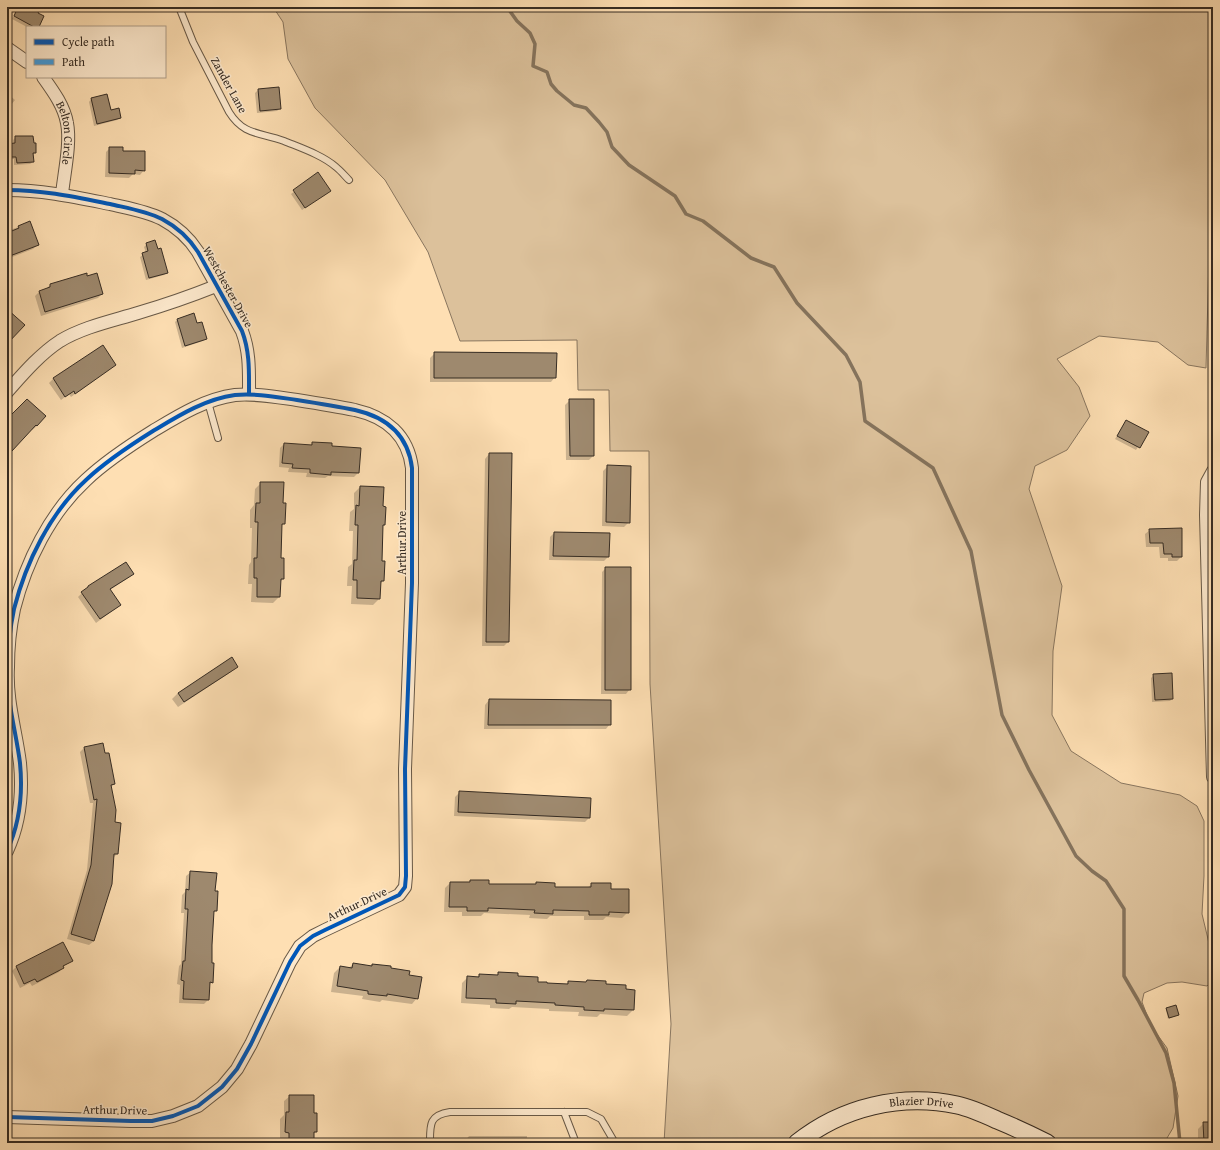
<svg xmlns="http://www.w3.org/2000/svg" width="1220" height="1150" font-family="'Gentium Book Plus',serif">
<rect width="100%" height="100%" fill="#fedfb3"/>
<filter id="stains"><feTurbulence type="fractalNoise" baseFrequency=".005" numOctaves="4"/><feColorMatrix values="0 0 0 0 .2 0 0 0 0 .09 0 0 0 0 .02 0 0 0 .5 -.17"/></filter>
<radialGradient id="worn" r=".72"><stop offset=".6" stop-color="#630" stop-opacity="0"/><stop offset="1" stop-color="#630" stop-opacity=".3"/></radialGradient>
<path fill="#dcc19b" stroke="#89765f" d="M273,7H1213V111L1206,368L1188,365L1158,342L1099,336L1057,359L1079,387L1090,416L1067,450L1035,466L1029,489L1062,586L1053,651L1052,715L1071,751L1121,783L1180,795L1197,806L1204,821V876L1202,914L1213,960V980L1207,986L1182,982L1167,983L1144,993L1142,1002L1151,1026L1167,1048L1178,1096L1173,1128L1164,1143H1047L975,1110L900,1101L797,1143H664L671,1024L650,684L649,451H610L609,390H578L577,340L460,341L428,252L385,180L315,108L288,59L283,22Z"/>
<path fill="#0003" d="M18,7H36L38,27H27L12,19Z
M278,88L280,108L277,111L257,113L255,93L258,90Z
M7,93L15,100L7,110Z
M91,99L110,111L120,118L117,120L94,126L89,102Z
M16,137L35,153L32,155L33,162L30,164L14,165V159H7V145L13,144V140Z
M110,148L122,152L144,170L140,175L133,174L129,178L105,177L106,152Z
M318,174L327,193L302,210L291,194Z
M30,223L38,244L33,249L7,259V231Z
M147,244L167,273L164,275L146,280L140,257L146,253L144,247Z
M87,277L102,294L98,298L41,316L35,296L39,292L46,289L50,285Z
M177,320L197,325L206,339L203,341L182,348L175,322Z
M103,346L115,365L71,397L69,394L61,400L49,383L53,379Z
M435,353L555,377L551,382H430V358Z
M27,400L37,426L32,430L31,428L7,455V421Z
M570,400L593,456L589,460H566L565,405Z
M1126,421L1147,433L1136,450L1115,439Z
M312,443L331,447L358,473L354,477L328,476L325,478L306,477L307,473L288,472L289,468L279,467L280,448L284,444L310,446Z
M489,454L508,642L504,646H482L485,459Z
M608,466L629,522L624,527L602,526L603,471Z
M261,483L282,504L284,523L281,527L280,559L283,579L280,582L279,597L273,603L251,602L252,584H248L249,565L251,562L252,528H250V510L254,505L255,489Z
M360,487L382,507L384,525L382,527L381,562L383,581L380,584L379,599L373,605L351,604L352,586H347L348,567L352,564L353,531H349L350,512L354,509V493Z
M1150,530L1181,557L1177,561H1168V558H1160L1159,547H1146L1145,534Z
M554,533L608,534V557L604,561L549,560L550,537Z
M606,568L630,689L626,694H601L602,572Z
M133,574L128,578L110,590L120,605L96,623L78,597L82,593Z
M237,667L231,672L178,707L172,699L178,693Z
M1154,675L1172,699L1170,701L1152,702L1151,678Z
M489,700L610,724L606,729H484L485,705Z
M84,748L114,784L111,787L117,854L113,858L94,941L89,945L67,939L87,870L93,803H90L80,752Z
M460,792L590,799L589,818L585,822L454,816L455,797Z
M191,872L214,892L216,910L213,913L210,964L212,982L209,985L208,1000L204,1004L179,1003L180,985L177,984L179,966L181,964L184,913H181L182,895L185,892L186,876Z
M470,881L488,885L534,886L536,883L554,888H587L592,884L610,890L628,912L622,918L606,917L603,920H584V916H550L547,919L529,918L530,915L484,913L481,916H462V912H444L445,888L450,883H468Z
M63,943L71,961L63,967L59,972L32,986L30,983L20,988L12,971L16,967Z
M353,964L370,967L372,965L408,976L417,998L412,1004L382,1000L380,1002L362,999L363,996L331,992L334,973L340,967L349,968Z
M499,973L536,983L566,985L568,982L585,983L587,981L605,985L625,990L633,1010L627,1016L600,1014L597,1017L578,1016L579,1012L549,1011V1009L512,1007L509,1009L490,1008V1005L461,1003L462,983L468,977H477L480,975L496,976Z
M1167,1009L1178,1015L1168,1019L1166,1010Z
M290,1096L313,1114L316,1132L313,1134V1143H283V1138H280V1119L284,1115V1101Z
M1204,1123H1213V1143H1198V1129Z
M469,1136H527V1143H463Z"/>
<g fill="none" stroke-linecap="round" stroke-linejoin="round">
<path stroke="#85735c" stroke-width="3.5" d="M507,7L517,21L530,33L535,44L533,66L547,72L551,84L557,91L574,105L586,108L599,122L607,132L612,147L629,165L675,196L686,214L703,221L751,258L774,267L797,303L846,355L860,382L865,421L933,468L971,551L1002,715L1029,770L1076,856L1092,871L1106,881L1124,909V976L1138,1000L1166,1053L1174,1083L1180,1143"/>
</g>
<path fill="#9e896e" stroke="#362c23" d="M18,7H41L38,13L44,16L39,27H34L14,16Z
M279,87L281,109L260,111L258,89Z
M107,94L111,110L119,108L121,118L97,124L91,98Z
M15,136H33L34,143H36V153H33L34,162L17,163L16,157H7V144L15,143Z
M109,147H123V151H145V171L135,170V174L109,173Z
M318,172L331,191L305,208L293,190Z
M30,221L39,245L7,257V233L19,228L18,226Z
M155,240L158,249L161,248L168,273L149,278L142,253L148,251L146,243Z
M87,273V276L97,273L103,294L45,312L39,291L50,287V284Z
M7,309L25,325L7,344Z
M194,313L197,323L202,322L207,339L185,346L177,319Z
M103,345L116,365L75,394L74,391L65,397L53,378Z
M434,352L557,353L556,378H434Z
M27,399L46,416L37,426L36,425L12,451L7,447V419Z
M569,399H594V456H570Z
M1126,420L1149,432L1140,448L1117,436Z
M312,442L332,443V446L361,448L359,473L331,472V475L310,473V469L292,468L293,464L282,463L284,443L312,445Z
M489,453H512L509,642H486Z
M607,465L631,466L630,523L606,522Z
M260,482H284L283,503H286L285,524H282L281,558H284V579H281L280,597H257V578H254V558H257L258,522H255L256,503H260Z
M360,486L384,487L383,506L386,507L385,525H383L382,561H385L384,581H381L380,599L357,598V580H353L354,560H357L358,525H355L356,505L359,506Z
M1182,528V557H1172V554H1164L1163,543H1150L1149,529Z
M554,532L610,533L609,557L553,556Z
M126,562L134,574L110,589L121,605L100,619L81,592L88,587V586Z
M605,567H631V690H605Z
M232,657L238,667L184,702L178,693Z
M1172,673L1173,699L1155,700L1153,674Z
M489,699L611,700V725H488Z
M103,743L105,753H109L115,784L111,785L116,810L115,822L121,823L118,854H114L112,884L94,941L71,934L91,865L97,799L94,800L84,747Z
M459,791L591,798L590,818L458,812Z
M190,871L217,873L215,891H218L217,911H214L212,945V963H214L213,983L210,982L209,1000L183,999L184,981L181,980L183,961H185L188,909H185L186,889L189,890Z
M470,880H489V884H536V882L555,883V887H591V883H611V889H629V913L609,912V915H589V911L553,910V914L534,913L535,910L488,908V911H467V907H449L450,882H470Z
M63,942L73,961L63,966L64,968L37,982L35,979L24,984L16,966Z
M353,963L372,966V964L391,966V968L410,971L409,975L422,977L418,999L387,994V996L368,994V991L337,986L340,966L352,968Z
M498,972L518,973V976L538,977V982H547V983L568,984V981L586,982L587,980L606,981V984L626,985V989L635,990L634,1010L604,1009V1011L584,1010V1007L555,1005V1003L516,1001V1004L496,1003V999L466,998L467,976L479,977V974L498,975Z
M1176,1005L1179,1015L1169,1018L1166,1008Z
M289,1095H314V1113H317V1132H314V1143H289V1133L285,1132L286,1112H289Z
M1203,1122H1213V1143H1204Z"/>
<g fill="none" stroke-linecap="round" stroke-linejoin="round">
<g stroke="#685947" stroke-width="8">
<path id="lane" d="M179,7L193,42L229,112C244,136 260,132 284,141C301,148 322,155 336,167C341,171 345,176 349,180
M208,402L218,438
M7,745L17,746
M564,1112L576,1143
M430,1143C430,1125 429,1115 450,1112H587L601,1119L615,1143"/>
</g>
<g stroke="#685947" stroke-width="14">
<g id="street">
<path d="M7,48L27,62"/>
<path id="s1" d="M43,77C53,91 64,106 67,123C71,143 64,174 62,194"/>
<path d="M7,190C43,190 75,197 110,204C127,208 146,211 162,219C177,227 189,238 198,252L242,331C250,352 249,372 249,394"/>
<path d="M7,392C23,374 40,354 60,341C83,327 112,321 138,313C165,305 191,296 216,286"/>
<path d="M1213,471L1207,482L1206,515L1213,777"/>
<path d="M7,851C20,823 23,794 20,763C16,731 6,700 8,667C8,648 10,628 14,609C26,562 50,513 86,480C106,461 129,446 153,431C178,416 205,399 235,395C255,393 276,397 297,400C316,403 335,406 355,410C386,417 408,435 412,468V583L405,769L406,876L405,887L399,895L325,930L313,936L300,946L290,962L251,1044L237,1069L222,1087L198,1106L173,1116L152,1121H131L7,1117"/>
</g>
</g>
<g stroke="#362c23" stroke-width="19">
<g id="secondary">
<path id="s2" d="M797,1143C842,1107 901,1093 957,1105C971,1108 984,1114 997,1120C1014,1127 1031,1135 1047,1143"/>
</g>
</g>
<use href="#lane" stroke="#feeace" stroke-width="6"/>
<use href="#street" stroke="#feeace" stroke-width="12"/>
<use href="#secondary" stroke="#feeace" stroke-width="17"/>
<path stroke="#3e9ce0" stroke-width="3" stroke-dasharray="6 3" stroke-linecap="butt" d="M1213,338L1210,411L1213,439"/>
<g stroke="#feeace" stroke-width="6">
<path id="cycleway" d="M7,190C43,190 75,197 110,204C127,208 146,211 162,219C177,227 189,238 198,252L242,331C250,352 249,372 249,394
M7,851C20,823 23,794 20,763C16,731 6,700 8,667C8,648 10,628 14,609C26,562 50,513 86,480C106,461 129,446 153,431C178,416 205,399 235,395C255,393 276,397 297,400C316,403 335,406 355,410C386,417 408,435 412,468V583L405,769L406,876L405,887L399,895L325,930L313,936L300,946L290,962L251,1044L237,1069L222,1087L198,1106L173,1116L152,1121H131L7,1117"/>
</g>
<use href="#cycleway" stroke="#0057b8" stroke-width="4"/>
</g>
<g text-anchor="middle" stroke-width="3" stroke-linejoin="round" paint-order="stroke">
<g font-size="12" fill="#362c23" stroke="#feeace">
<text transform="translate(229 85) rotate(61)" y="4">Zander Lane</text>
<text dy="4" stroke="none"><textPath href="#s1" startOffset="62">Belton Circle</textPath></text>
<text transform="translate(228 287) rotate(61)" y="4">Westchester Drive</text>
<text transform="translate(402 543) rotate(-90)" y="4">Arthur Drive</text>
<text transform="translate(357 904) rotate(-25)" y="4">Arthur Drive</text>
<text dy="4" stroke="none"><textPath href="#s2" startOffset="134">Blazier Drive</textPath></text>
<text transform="translate(115 1110) rotate(1)" y="4">Arthur Drive</text>
</g>
</g>
<rect width="1220" height="1150" fill="none" stroke="#fedfb3" stroke-width="24"/>
<rect x="8" y="8" width="1204" height="1134" fill="none" stroke="#362c23" stroke-width="2"/>
<rect x="12" y="12" width="1196" height="1126" fill="none" stroke="#362c23"/>
<rect x="26" y="26" width="140" height="52" fill="#feeace" stroke="#ae9e8a"/>
<rect x="34" y="39" width="20" height="6" fill="#0057b8" stroke="#ae9e8a"/>
<text x="62" y="46" font-size="12" fill="#362c23">Cycle path</text>
<rect x="34" y="59" width="20" height="6" fill="#3e9ce0" stroke="#ae9e8a"/>
<text x="62" y="66" font-size="12" fill="#362c23">Path</text>
<rect width="100%" height="100%" filter="url(#stains)"/>
<rect width="100%" height="100%" fill="url(#worn)"/>
</svg>
